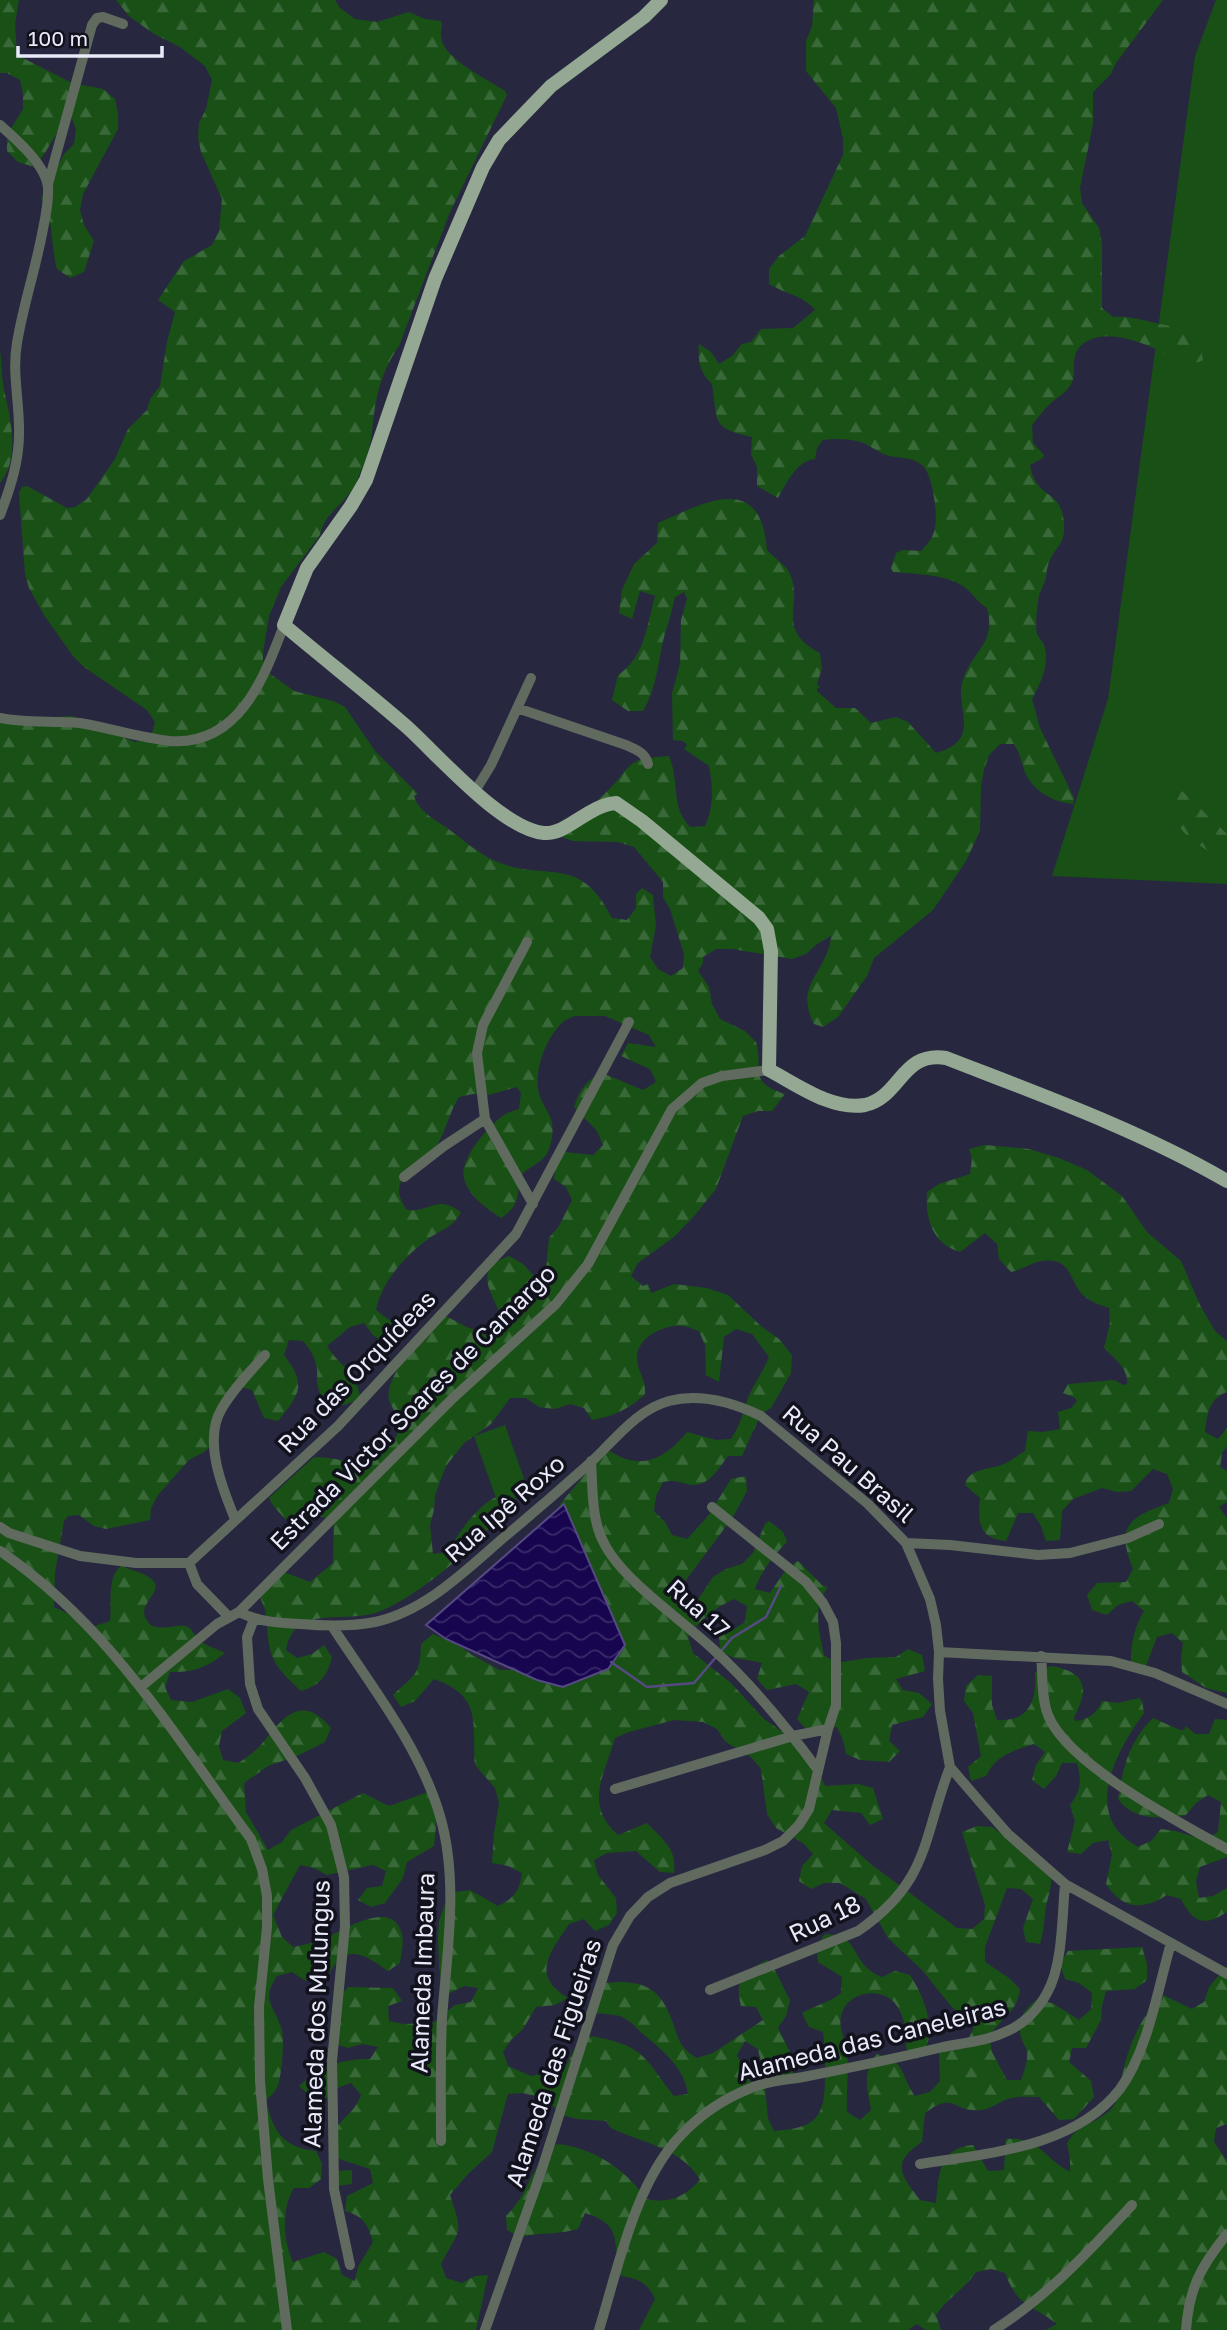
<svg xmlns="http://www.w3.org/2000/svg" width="1227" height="2330" font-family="'Golos Text',sans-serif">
<defs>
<pattern id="forest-firs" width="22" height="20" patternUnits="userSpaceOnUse" patternTransform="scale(1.75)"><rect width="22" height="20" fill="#195016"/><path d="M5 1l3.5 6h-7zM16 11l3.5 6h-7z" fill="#3a6939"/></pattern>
<pattern id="park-crowns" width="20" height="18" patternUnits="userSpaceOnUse" patternTransform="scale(1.75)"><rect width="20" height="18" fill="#195016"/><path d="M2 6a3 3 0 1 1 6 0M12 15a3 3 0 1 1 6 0" fill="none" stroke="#3a6939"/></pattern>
<pattern id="water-waves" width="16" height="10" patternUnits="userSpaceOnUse" patternTransform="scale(1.75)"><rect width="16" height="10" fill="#17054f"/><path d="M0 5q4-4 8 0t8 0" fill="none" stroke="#392a69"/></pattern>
</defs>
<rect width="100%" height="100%" fill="#272840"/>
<path fill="#195016" d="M1216,0H1227V884L1052,876L1108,699L1195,56Z
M505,1425L528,1490L497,1501L474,1436Z"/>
<path fill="url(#forest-firs)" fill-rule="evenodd" d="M0,0H19L15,24L17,55L72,83L103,89L115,99L118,114V129L83,194L80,210L84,225L94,241L84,272L70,278L57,269C50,243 55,223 41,198L64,154L74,144L76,129L71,116C55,130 50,150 34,167L18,162L7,151V135L23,109V94L20,80L7,73H0Z
M116,0H335L340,8L355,19L377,22L409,12L425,19L441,21C443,27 440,31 441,37C443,59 489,80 505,91L507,95L450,212L399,346C380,373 375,400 372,432C371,447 364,464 358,478C350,502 325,510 320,535L281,587L269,616L263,652V666L269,673L294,691L333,701L345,707L375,751L418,794L414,796C418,810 432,818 444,826C460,837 476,852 493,860C544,884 579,851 612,918L627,920L636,908V894L642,888L653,895L656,926L650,957L658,969L671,976L683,968L684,954L670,909L663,897V882L634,847L618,842L573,841L559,836L562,821C581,816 602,798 616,782C624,773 628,764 640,760C649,757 659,757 669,756C680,782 670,806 690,827L705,826C714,807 713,787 709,766L684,749L687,745L683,741L673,740L672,693L680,664L681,620L687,599L684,592L675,597C672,612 667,626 663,641C658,665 656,689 643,711H628L612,700L618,675C645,657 647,625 655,596L640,591L632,619L619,613L622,590L634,564L657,543L658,523C704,503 761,470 767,550C773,557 787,566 790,574C804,605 774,629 820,653L822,668L817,684L820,688H817V691L836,708H855L871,723L896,717L908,722L936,753C946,750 957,746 962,735C969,717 955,698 964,677C975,648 996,643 987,608C977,602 972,592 963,586C945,574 914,574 893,572L891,568L896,553L903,550L921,551C928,544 933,538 935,528C938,515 933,474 922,465C912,456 898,459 886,455C877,452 870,445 861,442C850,439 835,438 823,440L817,448L815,459C796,461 787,483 778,498L757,486V467L751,454L752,437C710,428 718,421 712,384C699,371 698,362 699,344L711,352L719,364L732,356L742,344L751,342L761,329L793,328L815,310C803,295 785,294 769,284V269L779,256L805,236L843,155V138L836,108L806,71V41L812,26L814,0H1163L1116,63L1111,74L1093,92V124L1080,188L1082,203L1099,228L1102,244V308L1113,317C1129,316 1141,320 1156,323C1182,329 1199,330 1203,360L1190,366C1163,352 1103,318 1078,349C1070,360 1078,375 1070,386C1065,393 1056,398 1050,404C1043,410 1038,418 1032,425L1033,443L1044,455L1043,458L1030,465C1036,499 1058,489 1063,516C1068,545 1056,543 1048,565C1046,570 1047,576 1045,581C1042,588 1039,593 1038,601C1037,610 1035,625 1037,634C1039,639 1044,642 1045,648C1049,666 1040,684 1032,699L1040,728L1074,798L1073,804C1053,802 1032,791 1024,770C1021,760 1020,753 1014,744H1000L989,755L984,770L981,786L980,831L966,861L933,910L874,958L867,976L838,1017L823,1027L814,1024C793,983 828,973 831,936L817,944L806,954L792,959L732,949H716L703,957V963L698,971L709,987L712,1004L720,1019L745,1031L756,1042C764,1072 747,1081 785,1094L772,1111H758L743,1116L716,1189L695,1215L674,1237L638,1263L631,1276L643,1286L648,1284L651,1293L674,1284L707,1288L728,1295L761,1326L779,1339L792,1355L791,1373L771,1408L761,1414L742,1456H728C719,1468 709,1486 692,1485C679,1483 678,1479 663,1482L656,1496L654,1511L665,1522L672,1535L687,1539L708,1516L731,1479L746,1476L747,1491L733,1517L680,1588L682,1602L697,1601L713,1577L726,1569L742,1564L753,1553L765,1524L769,1521L783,1532L787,1542C773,1556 762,1570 755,1589L770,1593L787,1568L798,1561L823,1586L828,1587C812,1606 819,1632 824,1655L836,1663L867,1658L896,1657L908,1649L922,1655L925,1671L896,1679L903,1690L919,1693L932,1704L923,1717L892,1725L889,1741L900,1751L889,1762L860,1760L846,1754L843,1740L837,1727L807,1730L797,1719L809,1692L796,1684L767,1690L757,1679L762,1663C744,1658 734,1661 720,1650L719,1635L733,1630L745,1622L747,1606L734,1599C715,1608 699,1620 688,1637L693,1653L731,1683L764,1719L801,1745L811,1755L825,1786L858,1784L873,1788L883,1819L870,1825L861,1813L832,1810L824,1823L872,1865L957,1928L972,1929L984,1919L985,1905L962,1832L977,1826L992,1827L1050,1870C1054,1888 1046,1897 1045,1915C1044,1925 1043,1934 1040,1944L1026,1942L1023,1928L1033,1899L1021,1889L1007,1888L985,1947V1962L1009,1978L1020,1989C1017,2013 1002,2017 989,2036L992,2052L1007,2080H1021C1024,2071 1028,2062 1027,2052C1026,2046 1022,2042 1021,2037C1016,2020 1025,2008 1038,1999L1054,2004L1079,2020L1091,2009L1092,1993L1079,1983L1065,1979L1060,1964L1068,1951L1142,1947L1147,1964V1980L1135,1989L1106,1991L1102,2006L1101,2020L1086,2048H1072L1069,2062L1091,2081L1094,2097L1074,2119L1059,2120L1039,2097C1030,2097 1020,2096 1012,2098C1001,2100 992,2109 981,2110C953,2113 955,2090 925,2113L922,2142C890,2163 901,2175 920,2200L936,2203C939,2175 938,2148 973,2145L988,2171L1004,2170L1006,2139C1040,2137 1043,2158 1070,2172V2158L1067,2143C1070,2139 1073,2133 1077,2131C1089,2122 1103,2119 1113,2107C1120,2097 1120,2087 1122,2076C1128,2047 1141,2015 1163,1995L1192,2009L1204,2002L1209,1987L1227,1966V2124L1216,2128L1214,2142L1227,2161V2330H1046L1057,2324C1032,2304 1018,2308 1005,2273L991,2269L976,2272C965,2289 947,2298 936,2315L941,2330H926L917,2324L908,2330H639L655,2299C647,2282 639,2279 621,2276C611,2246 626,2225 585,2213L578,2229C559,2235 540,2232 520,2237L507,2230L506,2216C529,2195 531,2163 557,2144C592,2147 627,2170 646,2199C670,2204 684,2197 700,2180C682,2148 642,2143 611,2128L606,2121L577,2119L562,2115L551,2104L538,2097L523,2093L508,2094L492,2152L469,2173L450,2195C464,2236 460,2228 441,2264L446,2278L462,2283L475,2276L488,2275L476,2330H0V720L72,716L135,742L151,737L155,722L147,710L84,667L73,656L44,615L29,588L25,574L19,493L22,487L27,486L67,508L75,507L86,500L115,459L128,429L147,410L150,399L160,386L167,342L175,312L158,300L184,261L212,245L219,231L222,199L201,152L198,138L199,123L206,109L212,80L205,66L180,47L154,34L129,16ZM575,1016H605L649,1035L656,1047L628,1043L621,1056L650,1069L656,1082L643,1090L602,1073C585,1081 580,1090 574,1107L597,1131L603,1145L593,1155L564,1152L556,1164L554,1179L566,1187L572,1200L559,1226L549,1238L546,1268L534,1276L523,1264L509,1256C474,1268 489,1289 501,1315L494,1328C466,1336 463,1319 438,1315C424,1333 393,1368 389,1390C386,1402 395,1411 401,1420C399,1440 382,1461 360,1462C345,1462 330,1457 314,1457L269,1498C275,1511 284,1516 293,1527L307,1526L319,1516L334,1520L333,1563L310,1582L281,1571L259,1589C260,1602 265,1606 266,1614C269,1655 269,1662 301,1691C320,1685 327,1677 332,1657L324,1645L312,1654L297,1658L286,1650C294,1606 339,1622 371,1614C396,1609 443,1573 462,1555C473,1546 482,1534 493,1524C501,1517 510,1511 518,1504L512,1490C483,1498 462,1526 448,1552L433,1554L430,1525L434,1510L435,1495L446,1466L464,1443L491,1424L510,1398H526L539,1407L555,1409L570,1404L584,1408L592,1420C611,1417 632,1408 645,1394C646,1376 637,1373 637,1357C637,1337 665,1324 683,1326C688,1326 694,1330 699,1331L705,1345L706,1375L719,1382L724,1337L736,1329L752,1334L769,1357C763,1372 754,1383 748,1398C743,1413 740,1426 731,1439L716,1440L687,1432C666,1458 641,1472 610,1451L598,1459L560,1504V1684C545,1685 537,1679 529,1667L514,1670H500L472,1655L460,1646L433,1634L421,1644C420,1676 415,1674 393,1695L401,1707L415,1701L434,1679C483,1696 472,1724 475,1765L495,1788L499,1803L494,1833L492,1863L508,1866L522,1873C520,1891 514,1898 498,1906L470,1890L456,1892L445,1904L439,1921L438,1937L439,1966L441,1981L450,1993L464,1986L478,1988L471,2002L455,2005L433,2023L404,2024L389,2021L388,2006L402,2001L393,1988L348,1987L338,1999L332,2043L348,2048L362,2044L378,2047L370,2059C340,2059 322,2066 299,2086L311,2097L326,2098L337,2088L351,2083L361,2095C351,2124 321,2121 339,2159L370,2169L373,2183L347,2196L345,2211C363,2216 368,2224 373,2242L358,2267L355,2281L342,2275L337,2259L324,2252L293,2262C283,2241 281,2208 294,2188H309L321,2179L322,2164L316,2151C282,2147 273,2131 266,2100C270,2096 275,2092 277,2088C282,2078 285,2036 281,2027C273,2004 261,2000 277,1976L292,1972L304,1980L318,1983C332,1974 328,1972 337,1962C353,1944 373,1961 388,1971L400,1963C401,1954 404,1943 402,1935C394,1897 344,1930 326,1938C315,1942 305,1945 293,1947L282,1937L273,1915L300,1865L314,1868L327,1875L373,1865L386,1871L382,1886L367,1888L358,1900L371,1907L385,1903L403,1878L407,1862L434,1846L437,1816L441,1802L431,1791L389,1806L363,1793L291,1830L282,1842L268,1850L246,1812L244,1783L268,1766L297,1756L325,1742L331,1728C325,1721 317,1713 308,1711C288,1706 271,1733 260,1746C253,1753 246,1758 238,1763L223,1760L219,1746L222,1731L246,1713L240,1698L228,1689L192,1702L171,1700L165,1687L170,1672C192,1673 208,1667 225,1653C217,1649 207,1646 200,1641C194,1637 193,1627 185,1626C173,1624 157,1633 148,1622C129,1599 189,1586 126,1568L124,1564C106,1574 112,1602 110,1621L95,1626L54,1607L55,1573L64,1521L68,1516L79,1515L94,1526L106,1529L150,1520L151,1508L158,1495L189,1460L204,1452L216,1441L224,1397L237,1386L252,1390L264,1418L278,1421C300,1394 307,1385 284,1355L289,1340L303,1341C309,1348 314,1355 316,1365C318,1370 317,1375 317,1381C320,1409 340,1410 360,1398C356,1368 341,1369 327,1346L350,1327L364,1323L373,1335L385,1343L401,1341L402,1326L388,1319L376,1310C382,1281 405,1256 428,1239C443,1228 452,1229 461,1212C435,1194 433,1212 407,1210C401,1201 397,1194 400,1184C405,1171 422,1162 432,1152C445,1137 448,1114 459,1097L473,1094L488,1095L517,1087L521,1093L519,1109C514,1111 508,1112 504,1115C489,1125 459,1159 464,1178C469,1197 485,1207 501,1218C511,1211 517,1205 518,1192C519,1189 517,1185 518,1181C524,1165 544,1167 550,1146C559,1113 542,1113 538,1089C535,1068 546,1039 561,1024C564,1020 570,1018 575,1016ZM674,1720L703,1722L717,1729L726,1742L751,1757L761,1769L767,1814L776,1828L803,1843L813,1854L802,1866L799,1881L811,1889L824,1883H840L866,1899L888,1938L922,1970L951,2006L974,2028L967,2041L939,2052L940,2081L930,2092L915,2096C900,2075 906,2060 877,2054C862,2074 867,2087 871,2110L860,2120L847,2112C846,2092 849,2072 847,2052C845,2037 836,2026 843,2010C852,1990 885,1987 897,2006C905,2018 907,2034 906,2048L917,2059C920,2054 925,2050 927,2045C935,2023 922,1993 910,1975L895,1971L882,1977C877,1975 871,1972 867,1968C850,1950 855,1935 825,1934L816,1947L818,1962L842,1977L841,1993C829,2003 816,2005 802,2013L809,2027L823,2032C825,2047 825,2062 825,2077C825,2118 816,2128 774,2131L768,2118L765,2088L751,2083L737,2055L745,2041L758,2049C761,2067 767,2074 784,2082L795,2070L791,2054L778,2028L786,2016L790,2000C782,1986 778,1972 767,1960C744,1971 734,1979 741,2006L756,2007L763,2020L713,2053L697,2058C677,2046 679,2038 671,2018C658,1982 633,1979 599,1984L590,2012C600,2014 617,2014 622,2017C631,2021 636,2028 643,2034C663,2051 684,2067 688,2094L674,2096C643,2056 645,2046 591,2036L578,2042L564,2070L531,2076L508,2066L503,2052L511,2040L523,2029L536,2007L555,2005L568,1998C530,1975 550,1953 569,1924L584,1919L595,1931L609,1925L617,1913L616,1898L598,1875L594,1860L607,1853L636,1851L660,1872L674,1873C677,1848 663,1840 647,1823L618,1835C583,1804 605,1774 615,1738L629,1732Z
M0,350C2,364 1,379 5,394C11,421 20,459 0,483Z
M1182,791L1227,834V862C1200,845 1175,836 1170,802Z
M985,1145L1029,1149L1059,1158L1087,1170L1122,1196L1147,1232L1181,1261L1200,1305L1215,1331L1227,1341V1392C1209,1398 1207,1415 1205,1432L1218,1439L1227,1428V1446L1222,1453L1220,1467L1227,1471V1502L1219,1507L1227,1518V1693L1206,1688L1182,1672L1181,1657L1183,1643L1172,1633L1157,1637L1146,1666L1131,1670C1130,1648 1133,1630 1144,1611L1132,1601L1118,1605L1107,1615L1092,1610L1087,1595L1097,1583L1126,1582L1133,1569C1115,1525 1130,1517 1169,1503L1173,1489L1167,1474L1153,1469L1131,1491L1117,1492L1102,1488L1073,1499L1062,1511L1060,1540L1046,1541L1041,1526L1033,1513H1018L1006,1541C978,1538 978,1523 980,1498L965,1485C968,1468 990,1470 1004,1464C1011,1461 1018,1455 1025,1451L1028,1431L1043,1432L1060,1429L1058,1412L1071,1408L1077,1401L1075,1398L1063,1393L1068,1384L1114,1380L1124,1385L1127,1384C1129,1369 1114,1358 1104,1348L1110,1323L1109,1308C1100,1305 1091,1302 1084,1296C1068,1281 1073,1257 1042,1261C1033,1262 1021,1270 1011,1272L999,1259L997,1244L985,1233L960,1252C932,1244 925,1218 927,1192L939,1184L970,1174L972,1158L969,1149Z
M1051,1666C1086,1672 1090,1688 1074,1717L1075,1721C1087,1721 1098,1712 1102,1701L1118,1703L1139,1698L1142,1701L1144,1713C1115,1753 1081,1816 1138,1847L1151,1841L1161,1829L1175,1831L1205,1840L1218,1832L1221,1802L1208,1795L1196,1803L1186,1815C1161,1819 1134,1821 1118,1799C1124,1766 1128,1743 1153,1718L1180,1730H1184L1186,1726L1195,1734H1209L1215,1719L1227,1720V1857L1200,1867L1196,1881L1199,1898L1213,1896L1227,1888V1912C1205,1927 1193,1923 1181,1899L1167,1895C1142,1911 1122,1909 1106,1884L1112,1855L1108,1840L1093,1843L1081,1854L1067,1852L1075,1821L1070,1805C1081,1791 1082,1781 1077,1763H1062L1056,1776L1044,1789L1032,1780L1036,1765L1045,1752L1034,1744C1012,1751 996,1755 986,1776L971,1781L968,1767L981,1756L973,1713L964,1701L966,1686L978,1675L992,1676V1705L997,1720C1029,1722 1037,1701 1035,1672Z"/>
<path fill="url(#park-crowns)" d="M352,2170V2184L336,2186L335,2171Z"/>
<path fill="url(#water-waves)" stroke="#564a82" stroke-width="2" d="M564,1504L625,1645L608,1669L563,1687L537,1680L446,1639L426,1625Z"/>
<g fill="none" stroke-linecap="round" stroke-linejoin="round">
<path stroke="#564a82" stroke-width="2.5" d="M721,1651L732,1638L766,1617L781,1586
M611,1662L647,1687L694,1683L717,1656"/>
<path stroke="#616a5f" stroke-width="10" d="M0,125C16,139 45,164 48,187C49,203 45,219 42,234C35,271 23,306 17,343C12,371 19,400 19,428C20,459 11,486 0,515
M48,184L92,25L97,18L103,17L123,24
M517,708L626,745C636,750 645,752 648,764
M0,718C27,724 53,720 80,723C110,728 140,738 170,741C239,746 264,678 284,625
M475,791L491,765L531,678
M527,942L483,1025L477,1053L485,1119L533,1204
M404,1177L444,1146L485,1119
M591,1461C593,1489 591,1521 605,1545C624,1581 682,1620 713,1649C750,1683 788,1729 818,1770
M235,1519C223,1490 203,1441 221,1410C232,1390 250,1372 265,1355
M0,1527L9,1533L80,1556L136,1563H189L338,1426L516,1234L629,1022
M906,1543L950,1545L1038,1555L1070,1553L1128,1538L1159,1524
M0,1551C111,1627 173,1734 251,1839L262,1869L267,1896V1927L259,2007L260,2081L268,2179L287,2330
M189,1563L197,1584L229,1617
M239,1612C259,1622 279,1623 301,1624C325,1626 350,1627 375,1622C425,1611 464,1572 502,1539C532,1514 561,1489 590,1463C614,1441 636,1410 669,1401C700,1393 732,1402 761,1416L868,1504L906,1543L930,1599L936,1625L939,1652L938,1679L940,1711L950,1767L980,1802L1008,1834L1065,1884L1227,1974
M254,1619L247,1637L250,1684L258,1709L305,1778L331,1825L344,1877L345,1926L332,2061L333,2117L334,2189L350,2265
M332,1626C371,1686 420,1747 440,1816C459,1881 447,1952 442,2018C440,2059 441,2100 441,2141
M939,1652L1111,1661L1155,1673L1227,1704
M1041,1656C1043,1674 1041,1698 1048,1715C1067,1764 1180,1823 1227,1849
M142,1686L217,1624L239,1612L452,1399L556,1304L588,1264L672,1109L702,1083L722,1076L769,1070
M615,1789L793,1736L828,1729
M710,1990L858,1931C930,1881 922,1840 950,1767
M920,2164C988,2153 1074,2148 1120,2089C1148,2051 1158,1988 1171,1943
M485,2330L541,2172L613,1945L630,1916L648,1897L670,1883L765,1850L783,1841L799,1825L809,1809L828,1729L836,1705V1643L833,1622L823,1603L806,1582L712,1507
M599,2330C618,2268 635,2183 681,2135C700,2115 725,2098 751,2088C766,2081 786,2080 803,2077C850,2068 897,2058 943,2047C963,2043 987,2041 1005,2032C1023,2025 1038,2010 1047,1993C1063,1965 1062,1916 1065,1884
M994,2330C1048,2296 1089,2251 1132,2205
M1186,2330C1189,2288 1201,2266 1227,2234"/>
<path stroke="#95a893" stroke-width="14" d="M661,0L644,17L551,86L499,140L483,167L435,279L366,480L351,506L307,568L284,625C324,659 367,692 407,727C439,756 502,829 544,833C567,835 588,805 616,803L642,821L759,918L767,929L771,951L769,1070C796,1084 832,1111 865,1105C901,1097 901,1051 946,1058C1041,1095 1139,1130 1227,1181"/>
</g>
<g text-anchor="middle" stroke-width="7" stroke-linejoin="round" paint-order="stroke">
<g font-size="24" fill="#e9eafa" stroke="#12121d">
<text transform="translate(357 1372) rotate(-46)" y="8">Rua das Orquídeas</text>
<text transform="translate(413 1408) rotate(-45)" y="8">Estrada Victor Soares de Camargo</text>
<text transform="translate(848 1464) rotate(41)" y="8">Rua Pau Brasil</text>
<text transform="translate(505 1509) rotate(-41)" y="8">Rua Ipê Roxo</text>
<text transform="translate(698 1609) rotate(42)" y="8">Rua 17</text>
<text transform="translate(825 1919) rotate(-26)" y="8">Rua 18</text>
<text transform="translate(423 1973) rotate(-88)" y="8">Alameda Imbaura</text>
<text transform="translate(317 2014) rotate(-88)" y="8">Alameda dos Mulungus</text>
<text transform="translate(872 2040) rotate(-14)" y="8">Alameda das Caneleiras</text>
<text transform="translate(554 2063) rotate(-72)" y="8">Alameda das Figueiras</text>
</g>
</g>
<path d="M18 46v10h144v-10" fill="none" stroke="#e9eafa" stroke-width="3.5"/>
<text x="28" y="46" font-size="21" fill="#e9eafa" stroke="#12121d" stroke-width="5" paint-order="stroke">100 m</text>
</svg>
